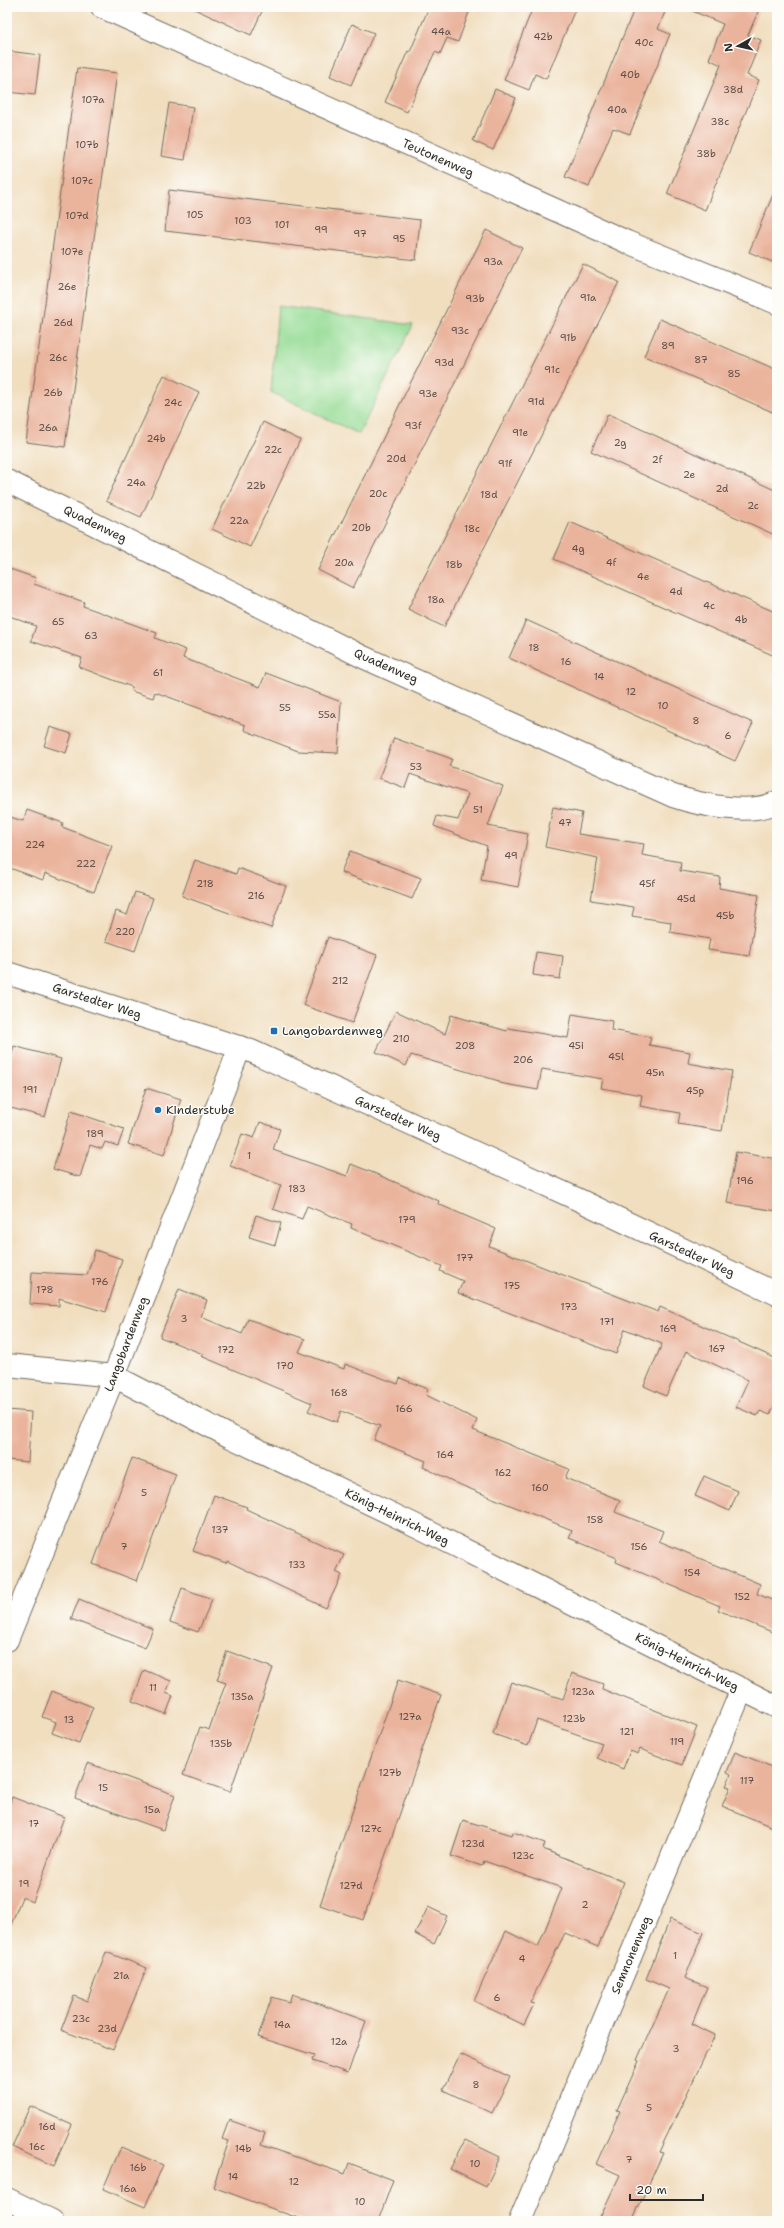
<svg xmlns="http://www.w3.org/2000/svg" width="784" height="2228" font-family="'Shantell Sans',sans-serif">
<rect width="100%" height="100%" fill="#fdfcf7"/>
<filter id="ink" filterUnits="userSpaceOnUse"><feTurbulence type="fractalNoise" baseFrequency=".025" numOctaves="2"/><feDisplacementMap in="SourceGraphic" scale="8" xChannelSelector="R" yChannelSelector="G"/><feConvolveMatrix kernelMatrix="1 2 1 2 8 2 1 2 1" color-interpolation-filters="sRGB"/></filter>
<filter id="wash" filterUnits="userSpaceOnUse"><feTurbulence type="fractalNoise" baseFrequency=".012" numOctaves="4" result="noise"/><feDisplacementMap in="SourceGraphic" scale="16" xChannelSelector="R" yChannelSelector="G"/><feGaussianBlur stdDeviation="0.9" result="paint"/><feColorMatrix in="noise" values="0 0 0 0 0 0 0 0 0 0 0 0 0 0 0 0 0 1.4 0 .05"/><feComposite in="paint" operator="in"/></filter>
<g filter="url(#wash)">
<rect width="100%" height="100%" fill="#f1debf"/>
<path fill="#94db94" stroke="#608360" d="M278,306L413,325L359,434L271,392Z"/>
<g id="blocks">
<path fill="#eab39c" d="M190,7H264L251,35Z
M429,7H471L458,42L447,38L440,54L435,52L407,112L385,102L408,51L410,52Z
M533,7H576L546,79L535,74L529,90L504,80Z
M635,7H667L658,29L670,34L630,134L613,128L589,187L565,177Z
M683,7H760L748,35L761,40L747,75L759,80L705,210L667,194L721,65L709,59L723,24Z
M352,24L374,33L351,85L330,76Z
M7,51L40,55L35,95L7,92Z
M77,68L117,73L65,447L26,442Z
M495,89L516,98L493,150L473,141Z
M169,103L193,107L185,160L161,156Z
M777,185V264L749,252Z
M169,190L420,220L416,260L165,231Z
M486,230L522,248L353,588L318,570Z
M583,264L619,282L444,627L408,609Z
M660,319L777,370V414L644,356Z
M164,375L199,392L141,517L106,501Z
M608,414L777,491V536L591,451Z
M263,422L300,440L250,547L212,529Z
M570,522L777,613V657L554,559Z
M7,568L36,578L34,584L84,602L83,606L157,633L155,638L186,650L183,658L260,687L266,673L341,702L338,753L298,751L244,730L245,725L155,692L153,698L131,691L132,687L79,667L82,658L31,641L36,626L7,615Z
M526,620L753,723L735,761L509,658Z
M50,727L72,734L66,753L44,746Z
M394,738L452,759L449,766L503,786L488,826L528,834L518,887L481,880L487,846L434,826L437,816L458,820L468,794L410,774L405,788L379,778Z
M553,807L582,813L578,834L644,844L642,855L681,862L680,871L720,877L719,888L759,895L749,956L708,950L710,939L670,932L671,922L632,916L634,907L591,900L598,858L545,847Z
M27,810L63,823L62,827L112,846L94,892L45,873L43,880L7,867V816L23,821Z
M350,851L421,878L412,899L341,872Z
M195,860L236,874L238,868L286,886L271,928L182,896Z
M135,892L153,898L135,951L106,941L116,911L127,915Z
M328,937L377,955L352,1023L303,1005Z
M536,952L563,956L560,979L533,975Z
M396,1011L445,1034L451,1015L507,1031L508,1028L568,1038L572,1014L612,1021L611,1030L651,1037L649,1045L690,1052L688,1063L732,1071L722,1131L678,1124L680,1113L640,1106L642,1095L601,1088L603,1079L542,1069L538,1090L499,1083V1081L411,1055L406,1066L376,1052Z
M14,1046L61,1059L45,1117L7,1107V1071Z
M146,1088L181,1099L164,1155L128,1144Z
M71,1111L124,1129L118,1146L105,1142L102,1149L90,1145L80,1177L53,1169Z
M260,1122L280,1129L273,1150L347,1176L351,1164L376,1174L439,1201L438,1204L496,1229L489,1246L658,1312L660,1307L777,1359V1399L770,1415L760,1411L757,1416L736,1407L748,1380L686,1351L666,1396L644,1386L662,1344L625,1329L616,1354L458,1293L463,1281L440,1271L442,1266L351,1228L352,1224L307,1206L302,1219L273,1209L281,1185L230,1166L242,1134L254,1138Z
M736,1152L777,1159V1211L727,1203Z
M256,1215L281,1223L275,1245L249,1237Z
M95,1250L122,1259L106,1312L59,1298V1306L30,1304L32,1272L87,1275Z
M179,1289L207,1300L201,1317L242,1334L248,1319L305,1339L299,1352L344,1369L345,1364L398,1384L400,1378L428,1389L426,1395L477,1420L473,1430L569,1469L565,1478L620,1500L615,1512L663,1531L659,1541L760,1584L757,1594L777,1602V1634L718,1610L720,1606L616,1562L617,1558L569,1538L572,1530L463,1486L423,1467L426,1461L374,1440L380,1426L341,1411L337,1422L308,1411L312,1403L201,1356L203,1354L160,1337Z
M7,1410L31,1412L28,1462L7,1460Z
M132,1458L176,1474L137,1581L93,1564Z
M704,1476L738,1491L730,1511L695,1496Z
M214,1495L247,1507L246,1509L344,1555L336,1572L342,1575L326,1608L227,1561L226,1563L193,1551Z
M182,1588L212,1599L198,1632L170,1622Z
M79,1599L153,1629L145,1648L71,1619Z
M227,1651L273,1668L230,1792L183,1775L200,1727L209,1730L216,1709L226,1683L217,1680Z
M144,1670L171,1681L166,1693L173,1696L166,1714L132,1701Z
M572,1673L603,1684L602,1689L697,1727L682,1765L640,1749L638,1754L630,1751L623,1769L597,1758L602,1743L537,1720L528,1746L493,1734L511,1682L563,1699Z
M398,1680L441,1695L363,1920L320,1905Z
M52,1691L93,1707L79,1743L52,1733L56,1722L42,1717Z
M735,1752L777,1769V1829L722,1806L730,1787L726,1786L731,1774L727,1772Z
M88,1763L175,1795L163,1830L75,1798Z
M12,1797L64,1817L33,1902L22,1897L8,1932L7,1810Z
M463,1820L512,1835L513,1832L545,1843L543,1849L624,1882L598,1947L565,1933L530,2003L534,2004L524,2025L474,2001L506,1931L538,1947L562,1888L484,1861L482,1866L451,1856Z
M428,1907L447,1916L434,1944L415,1934Z
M670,1919L703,1933L685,1978L707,1987L692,2024L715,2035L659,2152L663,2153L632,2221H598L620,2175L596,2164L620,2111L617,2110L639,2061L637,2060L669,1989L646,1979Z
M106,1952L147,1968L113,2050L61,2030L74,1996L87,2001Z
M292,1994L366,2021L348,2073L312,2061L314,2055L258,2037L272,1997L289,2002Z
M460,2054L510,2077L492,2113L443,2090Z
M30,2106L72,2125L54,2166L12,2147Z
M229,2120L265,2133L261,2145L345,2174L349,2163L393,2180L378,2221H306L213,2187L229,2141L222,2139Z
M465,2140L500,2157L486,2187L450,2169Z
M121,2147L163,2165L145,2207L103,2189Z"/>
</g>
</g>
<g filter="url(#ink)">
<use href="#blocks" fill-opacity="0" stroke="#706a5f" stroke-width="1"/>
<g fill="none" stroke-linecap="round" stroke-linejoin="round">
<g stroke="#706a5f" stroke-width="24">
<path id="street" d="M102,7L627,242L777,303
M7,481L363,657L673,796C700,805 751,816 777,802
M7,1365L114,1376L231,1437L421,1528L777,1707
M7,1640L114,1376L240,1047
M7,2199L52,2221
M520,2221L742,1689"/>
</g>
<g stroke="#706a5f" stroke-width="24">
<path id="secondary" d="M7,973L251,1051L577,1199L777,1294"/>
</g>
<use href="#street" stroke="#fff" stroke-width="22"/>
<use href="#secondary" stroke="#fff" stroke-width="22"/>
</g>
</g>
<g fill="#1f6fb2" stroke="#fdfcf7" stroke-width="1.5">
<rect x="270" y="1027" width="8" height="8" rx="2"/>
<circle cx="158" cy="1110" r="4"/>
</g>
<g text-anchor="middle" stroke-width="3" stroke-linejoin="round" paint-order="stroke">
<g font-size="10" fill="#5b4d47">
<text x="441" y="35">44a</text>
<text x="543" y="40">42b</text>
<text x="644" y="46">40c</text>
<text x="630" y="78">40b</text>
<text x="733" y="93">38d</text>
<text x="93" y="103">107a</text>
<text x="617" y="113">40a</text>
<text x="720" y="125">38c</text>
<text x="87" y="148">107b</text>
<text x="706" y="157">38b</text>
<text x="82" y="184">107c</text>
<text x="195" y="218">105</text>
<text x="77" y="219">107d</text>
<text x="243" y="224">103</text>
<text x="282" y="228">101</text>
<text x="321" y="233">99</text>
<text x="360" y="237">97</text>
<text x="399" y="242">95</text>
<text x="72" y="255">107e</text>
<text x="493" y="265">93a</text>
<text x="67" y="290">26e</text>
<text x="588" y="301">91a</text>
<text x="475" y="302">93b</text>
<text x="63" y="326">26d</text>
<text x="460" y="334">93c</text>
<text x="568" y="341">91b</text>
<text x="668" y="349">89</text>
<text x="58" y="361">26c</text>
<text x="701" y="363">87</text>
<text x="444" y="366">93d</text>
<text x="552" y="373">91c</text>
<text x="734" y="377">85</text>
<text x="53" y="396">26b</text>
<text x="428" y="397">93e</text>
<text x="536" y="405">91d</text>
<text x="173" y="406">24c</text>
<text x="413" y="429">93f</text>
<text x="48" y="431">26a</text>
<text x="520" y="436">91e</text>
<text x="156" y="442">24b</text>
<text x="620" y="446">2g</text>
<text x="273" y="453">22c</text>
<text x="396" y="462">20d</text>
<text x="657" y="463">2f</text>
<text x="505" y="467">91f</text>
<text x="689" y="478">2e</text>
<text x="136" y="486">24a</text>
<text x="256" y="489">22b</text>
<text x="722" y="492">2d</text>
<text x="378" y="497">20c</text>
<text x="489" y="498">18d</text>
<text x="753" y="509">2c</text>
<text x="239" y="524">22a</text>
<text x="361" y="531">20b</text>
<text x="472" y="532">18c</text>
<text x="578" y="552">4g</text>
<text x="344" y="566">20a</text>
<text x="611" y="566">4f</text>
<text x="454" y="568">18b</text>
<text x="643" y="580">4e</text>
<text x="676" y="595">4d</text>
<text x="436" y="603">18a</text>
<text x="709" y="609">4c</text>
<text x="741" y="623">4b</text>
<text x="58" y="625">65</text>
<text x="91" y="639">63</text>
<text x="534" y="651">18</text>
<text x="566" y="665">16</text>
<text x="158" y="676">61</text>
<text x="599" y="680">14</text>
<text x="631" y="695">12</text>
<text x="663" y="709">10</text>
<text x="285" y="711">55</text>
<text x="327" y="718">55a</text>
<text x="696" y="724">8</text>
<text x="728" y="739">6</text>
<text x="416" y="770">53</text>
<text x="478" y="813">51</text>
<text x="565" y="826">47</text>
<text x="35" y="848">224</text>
<text x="511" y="859">49</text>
<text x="86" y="867">222</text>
<text x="205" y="887">218</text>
<text x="647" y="887">45f</text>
<text x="256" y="899">216</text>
<text x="686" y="902">45d</text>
<text x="725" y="919">45b</text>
<text x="125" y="935">220</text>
<text x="340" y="984">212</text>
<text x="401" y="1042">210</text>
<text x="465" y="1049">208</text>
<text x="576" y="1049">45i</text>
<text x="616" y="1060">45l</text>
<text x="523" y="1063">206</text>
<text x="655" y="1076">45n</text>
<text x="30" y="1093">191</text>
<text x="695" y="1094">45p</text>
<text x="95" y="1137">189</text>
<text x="249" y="1159">1</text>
<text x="745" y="1184">196</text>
<text x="297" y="1192">183</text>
<text x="407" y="1223">179</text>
<text x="465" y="1261">177</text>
<text x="100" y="1285">176</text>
<text x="512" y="1289">175</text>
<text x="45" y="1293">178</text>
<text x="569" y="1310">173</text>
<text x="184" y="1322">3</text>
<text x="607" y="1325">171</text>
<text x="668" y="1332">169</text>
<text x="717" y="1352">167</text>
<text x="226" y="1353">172</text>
<text x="285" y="1369">170</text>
<text x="339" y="1396">168</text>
<text x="404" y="1412">166</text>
<text x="445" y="1458">164</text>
<text x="503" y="1476">162</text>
<text x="540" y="1491">160</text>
<text x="144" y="1496">5</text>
<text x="595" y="1523">158</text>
<text x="220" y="1533">137</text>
<text x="124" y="1550">7</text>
<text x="639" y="1550">156</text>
<text x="297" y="1568">133</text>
<text x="692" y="1576">154</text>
<text x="742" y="1600">152</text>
<text x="153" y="1691">11</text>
<text x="583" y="1695">123a</text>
<text x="242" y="1700">135a</text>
<text x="410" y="1720">127a</text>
<text x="574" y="1722">123b</text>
<text x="69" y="1723">13</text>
<text x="627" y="1735">121</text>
<text x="677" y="1745">119</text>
<text x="221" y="1747">135b</text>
<text x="390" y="1776">127b</text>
<text x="747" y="1784">117</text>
<text x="103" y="1791">15</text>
<text x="152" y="1813">15a</text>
<text x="34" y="1827">17</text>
<text x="371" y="1832">127c</text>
<text x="473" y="1847">123d</text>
<text x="523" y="1859">123c</text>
<text x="24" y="1887">19</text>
<text x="351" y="1889">127d</text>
<text x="585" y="1908">2</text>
<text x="675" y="1959">1</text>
<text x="522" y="1962">4</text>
<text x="121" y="1979">21a</text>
<text x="497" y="2001">6</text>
<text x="81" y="2022">23c</text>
<text x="282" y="2028">14a</text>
<text x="107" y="2032">23d</text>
<text x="339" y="2045">12a</text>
<text x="676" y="2052">3</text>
<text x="476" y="2088">8</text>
<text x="649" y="2111">5</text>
<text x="47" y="2130">16d</text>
<text x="37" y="2150">16c</text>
<text x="243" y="2152">14b</text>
<text x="629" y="2163">7</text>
<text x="475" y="2167">10</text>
<text x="138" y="2171">16b</text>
<text x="233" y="2180">14</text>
<text x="294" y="2185">12</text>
<text x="128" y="2192">16a</text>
<text x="360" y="2205">10</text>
</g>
<g font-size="12" fill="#2b2b2b" stroke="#fdfcf7">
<text transform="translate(438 158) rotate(24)" y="4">Teutonenweg</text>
<text transform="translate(95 524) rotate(26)" y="4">Quadenweg</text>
<text transform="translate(386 666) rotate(24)" y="4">Quadenweg</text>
<text transform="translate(97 1001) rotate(18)" y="4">Garstedter Weg</text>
<text transform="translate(398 1118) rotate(24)" y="4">Garstedter Weg</text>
<text transform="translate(692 1254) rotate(25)" y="4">Garstedter Weg</text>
<text transform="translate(126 1344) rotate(-69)" y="4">Langobardenweg</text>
<text transform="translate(397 1517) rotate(26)" y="4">König-Heinrich-Weg</text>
<text transform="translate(687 1662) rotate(27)" y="4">König-Heinrich-Weg</text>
<text transform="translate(631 1955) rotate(-67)" y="4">Semnonenweg</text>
</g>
<g font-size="12" fill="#2b2b2b" stroke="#fdfcf7" text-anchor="start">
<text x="282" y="1035">Langobardenweg</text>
<text x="166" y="1114">Kinderstube</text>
</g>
</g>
<rect width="784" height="2228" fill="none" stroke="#fdfcf7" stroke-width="24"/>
<g transform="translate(738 46) rotate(262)" stroke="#fdfcf7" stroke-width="3" paint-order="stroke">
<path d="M0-3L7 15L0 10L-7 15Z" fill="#2b2b2b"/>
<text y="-6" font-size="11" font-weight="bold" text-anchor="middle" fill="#2b2b2b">N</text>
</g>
<path d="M630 2194v6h73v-6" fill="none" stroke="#2b2b2b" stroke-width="2"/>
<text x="636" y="2194" font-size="12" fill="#2b2b2b" stroke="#fdfcf7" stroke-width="3" paint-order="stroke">20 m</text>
</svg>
